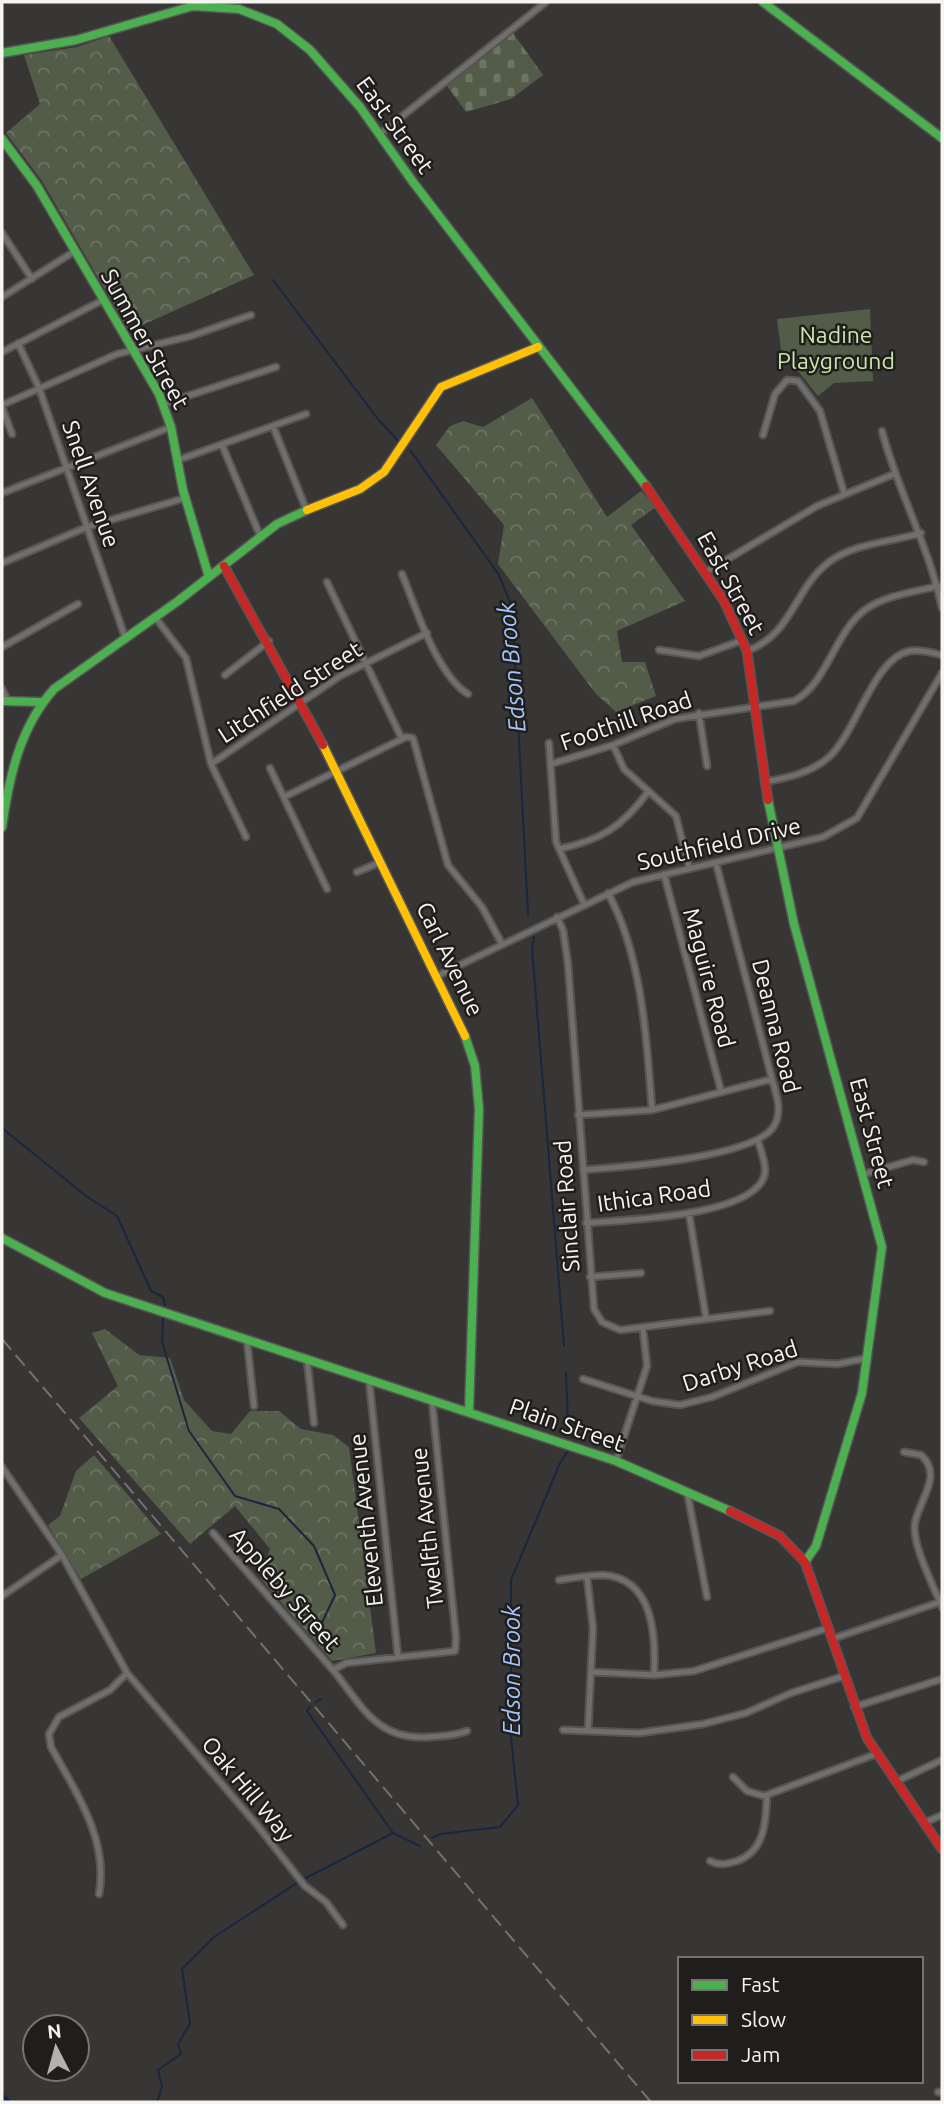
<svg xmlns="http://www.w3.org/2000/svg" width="944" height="2104" font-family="Ubuntu,sans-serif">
<defs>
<pattern id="forest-crowns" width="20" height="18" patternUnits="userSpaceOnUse" patternTransform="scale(1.75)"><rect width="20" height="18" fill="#535c49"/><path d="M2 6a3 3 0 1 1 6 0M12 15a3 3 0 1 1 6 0" fill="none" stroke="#6c7464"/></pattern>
<pattern id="cemetery-stones" width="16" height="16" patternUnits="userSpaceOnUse" patternTransform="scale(1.75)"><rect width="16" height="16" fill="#535c49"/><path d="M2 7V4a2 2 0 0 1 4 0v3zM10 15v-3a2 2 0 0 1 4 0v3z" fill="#6c7464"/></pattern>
</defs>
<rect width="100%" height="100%" fill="#383634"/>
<path fill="url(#forest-crowns)" d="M109,36L254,275L129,331L42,181L6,133L40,104L24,55L77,47Z
M532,398L607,517L641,491L656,507L631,525L685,601L617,631L622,662H645L656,696L616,712L596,694L498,564L504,525L436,445L450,426L463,421L483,427Z
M105,1329L139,1355L170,1358L184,1400L212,1431L231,1434L250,1411H279L301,1429L333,1435L349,1447L376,1653L332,1661L260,1578L270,1549L235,1506L190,1544L79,1418L118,1386L92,1333Z
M94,1455L161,1534L81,1579L48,1525L60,1516L76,1471Z"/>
<path fill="url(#cemetery-stones)" d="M513,33L543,75L511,99L466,112L447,86Z"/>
<path fill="#535c49" d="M870,309L873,381L834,383L818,396L781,350L777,319Z"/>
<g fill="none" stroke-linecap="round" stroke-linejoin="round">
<path stroke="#182740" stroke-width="2" d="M273,280L378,419L399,442
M410,450L499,575L512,607L528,914
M534,937L532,948L564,1346
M2,1128L86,1196L117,1216L151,1291L163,1297L165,1305
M163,1317L162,1342L189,1431L235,1496L279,1509L314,1546L335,1595L319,1629
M566,1373L568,1423L572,1438
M316,1702L321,1699
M310,1707L307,1711L393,1833
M432,1838L440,1834L500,1827L518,1805L511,1737V1580L560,1463L568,1451
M306,1878L393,1833L420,1846
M157,2102L162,2087L158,2070L181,2054L178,2044L190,2024L182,1969L214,1937L297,1883"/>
<path stroke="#182740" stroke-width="8" d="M2,2098L7,2102"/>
<g stroke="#575553" stroke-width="9">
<path id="street" d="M381,133L546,2
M2,233L32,279
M2,297L75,251
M18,343L39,388L125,637
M2,352L103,300
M163,404L276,367
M2,405L117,354L191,336L251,315
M2,407L12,434
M273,426L306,509
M882,431C898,492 929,546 942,608
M763,435L775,394L787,380L798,381L820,411L844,493
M222,445L261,538
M178,460L306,414
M2,493L171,427
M2,563L87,527L185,498
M706,572L817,506L894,474
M402,574C416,608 437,675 468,694
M327,582L402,739
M155,617L186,658L211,764L246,837
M2,647L78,604
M659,650L699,656L743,640
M747,651C793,634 793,590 829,562C854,543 892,542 921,533
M225,675L269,641
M2,689L8,701
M699,713L707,766
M549,743L556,842L584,904
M613,745L624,769L676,816L689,867
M211,764L340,676L427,633
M551,764L613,745L675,719L794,701C828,683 834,632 866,609C887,595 914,592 938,586
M270,768L327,889
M764,782C787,778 811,773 829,757C857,732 873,658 910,651C921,649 932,653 942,655
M284,797L406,737L413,738L448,865L482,907L502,944
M559,849C601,840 622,827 648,792
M357,872L381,862
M664,874L721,1091
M608,893C642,955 647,1041 652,1110
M557,917L563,930L568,964L594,1309L602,1322L620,1330L770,1311
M437,976L633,882L823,837L857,818L942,673
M578,1115L652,1110L772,1079
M583,1170C621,1167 755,1158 774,1126C783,1111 776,1094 772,1079L716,863
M864,1174L913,1160L924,1162
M689,1213L706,1318
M586,1223C622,1220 760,1217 765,1172C766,1163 760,1149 758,1140
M590,1277L641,1273
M247,1340L254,1406
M307,1359L314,1423
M369,1379L398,1657
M583,1379L652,1401L680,1405L712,1397L798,1362L837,1364L868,1358
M904,1452L921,1455C944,1475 918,1502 915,1523C911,1543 934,1587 942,1607
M616,1461L647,1366L643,1329
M2,1467L62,1555L127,1673L257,1825L305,1886L326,1902L343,1925
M687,1491L707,1597
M213,1533L333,1670L346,1663L455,1651L456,1638L432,1401
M587,1577L593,1628L588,1731
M559,1580C574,1578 589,1575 603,1575C654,1578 656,1637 654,1675
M2,1596L62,1555
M832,1639L940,1602
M333,1670C362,1706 377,1741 429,1737C442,1736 455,1736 467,1731
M592,1672L654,1675L694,1671L828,1628
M854,1707L942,1679
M563,1730L639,1733L703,1724L746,1713L791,1693L844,1676
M733,1777L747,1791L764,1796L876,1754
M895,1782L942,1760
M924,1823L942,1815
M710,1861C719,1866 727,1864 737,1861C765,1851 766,1821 767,1795
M99,1894C109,1840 76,1792 51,1747L49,1734L59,1717L110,1690L127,1673
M938,2092H942"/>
</g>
<g stroke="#575553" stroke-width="11">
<path id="fast" d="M763,2L942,138
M2,53L76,40L193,6L239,9L277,24L310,50L360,107L413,182L646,486
M2,139L37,186L159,394L171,427L183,490L209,577
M2,701L41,702
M768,800L794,924L882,1247L862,1393L816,1546L805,1562
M2,827C9,777 20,727 54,689L178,601L277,524L307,510
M465,1036L475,1066L479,1109L469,1412
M2,1238L105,1293L616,1461L730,1511"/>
</g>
<g stroke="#575553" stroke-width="11">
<path id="slow" d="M307,510L360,489L384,472L441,387L538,347
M323,745L465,1036"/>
</g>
<g stroke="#575553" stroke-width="11">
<path id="jam" d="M646,486L724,601L747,651L768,800
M224,566L323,745
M730,1511L780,1536L805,1562L867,1738L942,1849"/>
</g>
<use href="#street" stroke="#716f6d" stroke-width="5"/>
<use href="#fast" stroke="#4caf50" stroke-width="8"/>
<use href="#slow" stroke="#ffc107" stroke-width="8"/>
<use href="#jam" stroke="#c62828" stroke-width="8"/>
<path stroke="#737270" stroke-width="2" stroke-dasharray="14 7" stroke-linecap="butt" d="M2,1339L651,2102"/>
</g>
<g text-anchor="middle" stroke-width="5" stroke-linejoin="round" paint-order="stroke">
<g font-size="23" fill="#f6f4f0" stroke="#201e1c">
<text transform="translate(395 125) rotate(54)" y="8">East Street</text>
<text transform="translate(145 339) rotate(61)" y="8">Summer Street</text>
<text transform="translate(91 484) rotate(71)" y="8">Snell Avenue</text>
<text transform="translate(731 583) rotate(61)" y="8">East Street</text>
<text transform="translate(290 692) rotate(-33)" y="8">Litchfield Street</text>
<text transform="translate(626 721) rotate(-19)" y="8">Foothill Road</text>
<text transform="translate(719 844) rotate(-13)" y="8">Southfield Drive</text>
<text transform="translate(450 959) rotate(64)" y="8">Carl Avenue</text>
<text transform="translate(709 978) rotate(75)" y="8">Maguire Road</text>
<text transform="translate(776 1026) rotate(76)" y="8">Deanna Road</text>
<text transform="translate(872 1133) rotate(75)" y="8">East Street</text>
<text transform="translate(654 1196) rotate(-8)" y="8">Ithica Road</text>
<text transform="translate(567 1206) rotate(-94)" y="8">Sinclair Road</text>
<text transform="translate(740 1366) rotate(-18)" y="8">Darby Road</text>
<text transform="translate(567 1425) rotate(19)" y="8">Plain Street</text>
<text transform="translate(366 1520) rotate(-96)" y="8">Eleventh Avenue</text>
<text transform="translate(427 1528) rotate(-96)" y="8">Twelfth Avenue</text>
<text transform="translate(285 1589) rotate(49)" y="8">Appleby Street</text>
<text transform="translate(248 1789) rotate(50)" y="8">Oak Hill Way</text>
</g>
<g font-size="23" fill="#cae6aa" stroke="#201e1c">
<text x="836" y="343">Nadine<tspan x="836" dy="26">Playground</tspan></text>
</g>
<g font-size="24" font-style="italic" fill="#a4c6fc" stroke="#201e1c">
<text transform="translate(512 667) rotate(-95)" y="8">Edson Brook</text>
<text transform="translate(512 1670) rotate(-90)" y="8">Edson Brook</text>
</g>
</g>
<rect width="944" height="2104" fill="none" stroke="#f6f4f0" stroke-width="7"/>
<rect x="678" y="1957" width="245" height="126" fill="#201e1c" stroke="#767471" stroke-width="2"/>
<rect x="692" y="1980" width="35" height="10" fill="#4caf50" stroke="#767471" stroke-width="2"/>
<text x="741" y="1992" font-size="21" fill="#f6f4f0">Fast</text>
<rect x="692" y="2015" width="35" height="10" fill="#ffc107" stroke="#767471" stroke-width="2"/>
<text x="741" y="2027" font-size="21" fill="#f6f4f0">Slow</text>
<rect x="692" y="2050" width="35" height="10" fill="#c62828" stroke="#767471" stroke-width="2"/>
<text x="741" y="2062" font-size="21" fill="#f6f4f0">Jam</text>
<g transform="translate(56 2048) rotate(354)"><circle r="33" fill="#201e1c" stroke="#767471" stroke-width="2"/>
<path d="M0-5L12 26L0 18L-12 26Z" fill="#b4b2ae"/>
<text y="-10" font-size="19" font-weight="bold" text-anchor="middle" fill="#f6f4f0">N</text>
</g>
</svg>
